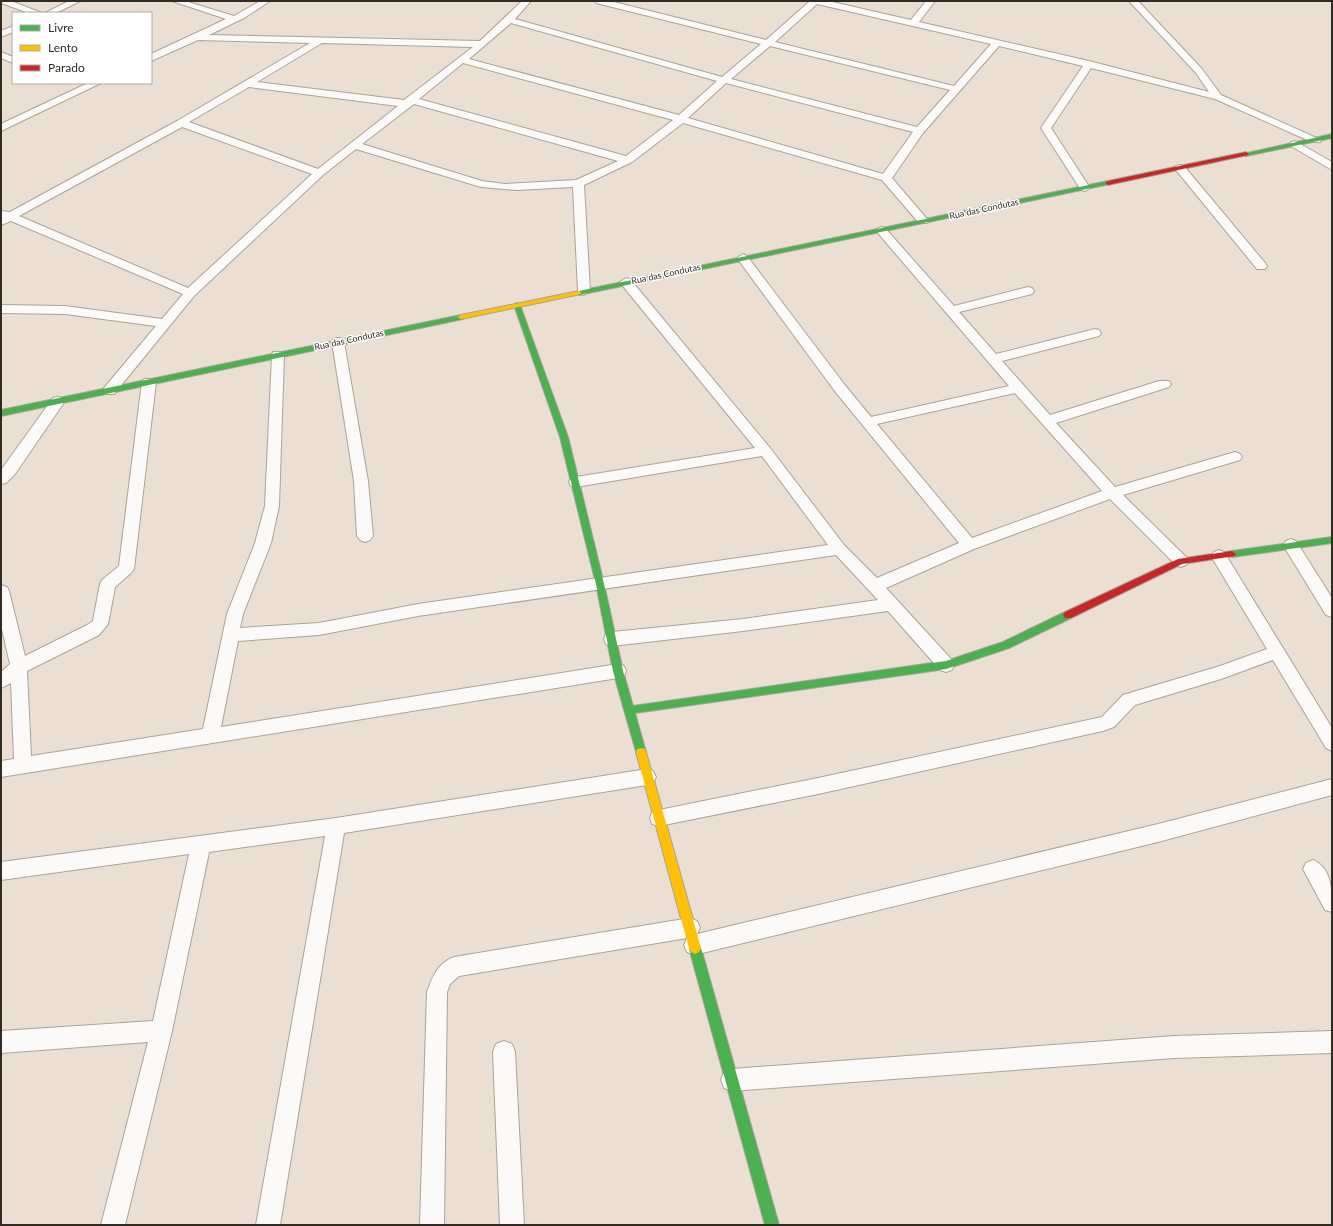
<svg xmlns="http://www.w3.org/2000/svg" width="1333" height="1226" font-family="Lato,sans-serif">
<rect width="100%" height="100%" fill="#eadfd2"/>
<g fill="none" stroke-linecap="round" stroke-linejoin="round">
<g stroke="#aba299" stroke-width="2">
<path id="street" d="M1,1H11L42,13H29L1,3Z
M69,1H80L56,13H45Z
M172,1H185L234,16L260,1H270L244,18L209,35L480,41L522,1H531L515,19L722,77L761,44L596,3L595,1H610L766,40L810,1H828L911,20L926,1H935L919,22L1089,61L1209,92L1196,73L1129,1H1138L1202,69L1221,95L1321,140L1320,142H1312L1215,99L1091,68L1051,128L1090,188L1085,191L1081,190L1041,128L1083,66L999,46L923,133L892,178L927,219L929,221L927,223H919L882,180L683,123L632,162L584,185L590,291L584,295L578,291L573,187L517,190L481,187L356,149L323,175L194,296L114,394H104L102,391L104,388L156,326L65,314L1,313V305L65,306L162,319L183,294L11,221L1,225V211L10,212L177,121L310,43L198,40L151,61V54L226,19ZM817,4L991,44L954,86L775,42ZM511,23L717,81L679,115L469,59ZM322,43L473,47L404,100L257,82ZM770,46L950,90L917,127L731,79ZM463,63L673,120L626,156L419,99ZM726,83L913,132L883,174L688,118ZM249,87L398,106L318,169L189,122ZM414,104L618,161L576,180L505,184L482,181L362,144ZM182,127L312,174L188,288L19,216Z
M13,26V32L1,37V31Z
M1,52L13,57V63L1,58Z
M88,83H101L1,131V124Z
M1295,141L1332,162V170L1291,146L1290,144L1291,142Z
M1180,165L1184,166L1265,263L1267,266L1265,269H1257L1176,170L1175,168L1176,166Z
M881,227L885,228L954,306L1028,287L1032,288L1034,291L1032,294L959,312L996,354L1095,329L1099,330L1101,333L1099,336L1002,361L1050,415L1159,381H1169L1171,384L1169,387L1056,423L1115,487L1235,452L1240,454L1242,457L1240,460L1123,495L1186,557L1189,561L1186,565L1181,567L1176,565L1110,499L974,549L886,588L952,660L954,665L952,670L946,672L940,670L888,611L743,631L612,646L606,644L604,639L606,634L612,632L743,619L878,600L836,555L418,616L319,635L238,641L221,727L618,664L624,666L626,671L624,676L618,678L1,777V761L14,759L11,683L1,688V672L10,664L1,625V585L7,587L9,591L25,656L87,625L93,621L100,584L102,580L119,566L142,382L144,379H154L156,382L134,569L131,573L115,587L108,624L99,635L27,671L31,756L203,729L227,614L255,543L265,506L272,355L273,352H283L284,355L279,506L271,543L243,614L240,628L319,623L418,604L828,545L762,456L576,487L571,486L569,482L571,478L576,477L755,448L622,285L620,282L626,278L630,279L770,448L844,545L877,578L959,543L834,390L737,258L743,254L747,256L844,384L871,417L1009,386L877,232L875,230ZM1015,393L1102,491L972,538L877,424Z
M338,338L343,339L344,342L368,481L373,536L370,540L365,542L360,540L357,536L354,481L332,342L333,339Z
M58,397L63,398L65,401L63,404L15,474L6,483L1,484V470L53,398Z
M1291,539L1296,541L1332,598V617L1326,615L1283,545L1286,541Z
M1219,550L1224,552L1332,728V751L1326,748L1273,660L1221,679L1135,705L1114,727L1103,731L818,794L659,826L652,824L650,818L652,812L659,810L818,778L1102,717L1123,695L1220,666L1267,649L1211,556L1214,552Z
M647,769L653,771L656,777L653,783L647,785L344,833L280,1225H256L325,836L209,852L172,1031L125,1225H101L148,1042L1,1053V1031L153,1021L189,854L1,880V862L336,818Z
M1332,779V795L1158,842L694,955L687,952L684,945L687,938L459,976L450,984L447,992L444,1225H420L427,992C433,976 437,964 454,957L690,918L697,921L700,928L697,934L1158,824Z
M1313,860C1333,868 1332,894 1332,912L1325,910L1303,869L1306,863Z
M1332,1031V1053L1174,1058L732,1091L724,1088L721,1080L724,1072L732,1069L1174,1036Z
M504,1041L512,1044L515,1052L524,1225H500L493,1052L496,1044Z"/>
</g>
<g stroke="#aba299" stroke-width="2">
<path id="fast" d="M1332,134V138L1246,156L1243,154Z
M1108,181L1111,183L1110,184L579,295L576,293L579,291Z
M517,303L520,305L568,437L604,584L623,671L633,706L946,661L1003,642L1065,612H1071L1073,615L1071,618L1009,648L946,669L635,713L646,752L645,755L641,756L637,755L613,671L596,584L560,437L514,305Z
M461,315L465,317L463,319L1,416V410Z
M1332,537V543L1232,557L1228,554L1232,551Z
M695,942L699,944L701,948L779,1225H765L689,948L691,944Z"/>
</g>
<g stroke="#aba299" stroke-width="2">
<path id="slow" d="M579,291L581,292V294L461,319L457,317L461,315Z
M641,748L645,749L646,752L701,948L699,952L695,954L691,952L689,948L636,752L637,749Z"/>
</g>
<g stroke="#aba299" stroke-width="2">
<path id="jam" d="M1246,152L1249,154L1248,155L1108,185L1105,183L1108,181Z
M1232,551L1236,554L1235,556L1182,564L1071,618H1065L1063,615L1065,612L1178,559Z"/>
</g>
<use href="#street" fill="#fcfaf8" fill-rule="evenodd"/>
<use href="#fast" fill="#4caf50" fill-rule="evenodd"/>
<use href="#slow" fill="#ffc107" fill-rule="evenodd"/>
<use href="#jam" fill="#c62828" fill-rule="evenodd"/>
</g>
<g text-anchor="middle" stroke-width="3" stroke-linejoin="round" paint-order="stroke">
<g font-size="9" fill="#322b21" stroke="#fff">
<text transform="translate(984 209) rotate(-12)" y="3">Rua das Condutas</text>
<text transform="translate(666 274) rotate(-12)" y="3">Rua das Condutas</text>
<text transform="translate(349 340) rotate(-12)" y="3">Rua das Condutas</text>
</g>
</g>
<rect width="1333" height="1226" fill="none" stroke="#322b21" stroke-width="4"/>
<rect x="12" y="12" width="140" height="72" fill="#ffffff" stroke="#adaaa6"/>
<rect x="20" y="25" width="20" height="6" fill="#4caf50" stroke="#adaaa6"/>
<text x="48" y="32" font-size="12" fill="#322b21">Livre</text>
<rect x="20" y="45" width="20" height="6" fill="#ffc107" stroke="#adaaa6"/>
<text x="48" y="52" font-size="12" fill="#322b21">Lento</text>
<rect x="20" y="65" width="20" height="6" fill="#c62828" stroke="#adaaa6"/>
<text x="48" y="72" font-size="12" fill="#322b21">Parado</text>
</svg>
